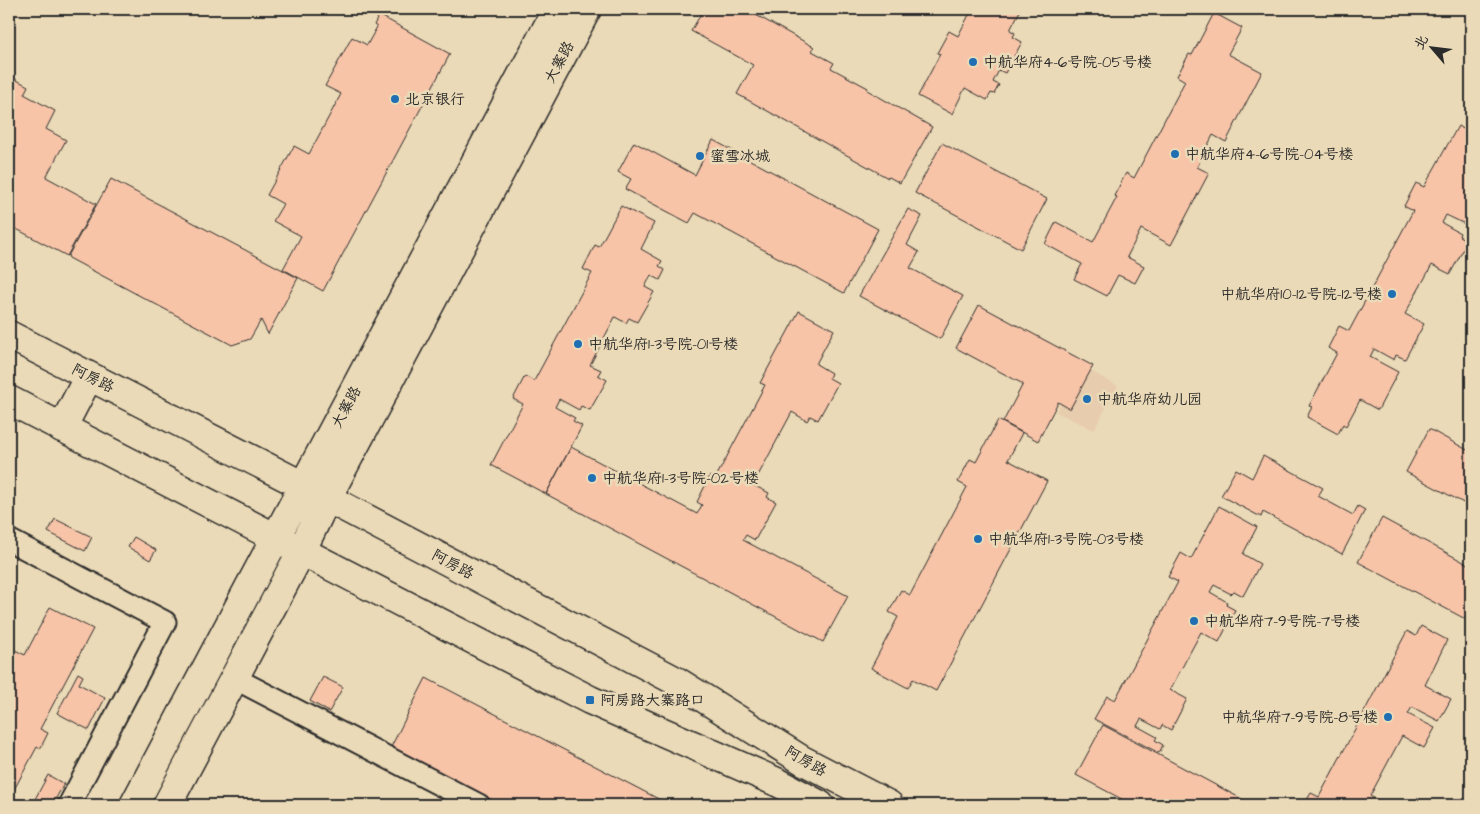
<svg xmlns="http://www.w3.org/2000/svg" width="1480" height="814" font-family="'Architects Daughter','LXGW WenKai TC',sans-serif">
<rect width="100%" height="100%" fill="#ebdab7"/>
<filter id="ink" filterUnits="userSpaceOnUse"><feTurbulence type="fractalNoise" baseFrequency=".02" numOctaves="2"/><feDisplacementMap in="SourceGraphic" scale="10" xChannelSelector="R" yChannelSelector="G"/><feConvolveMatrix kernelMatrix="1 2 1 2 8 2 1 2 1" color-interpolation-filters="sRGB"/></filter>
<g filter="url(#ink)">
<path fill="#e7ccad" d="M1081,366L1118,386L1094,430L1056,412Z"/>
<path fill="#f8c4a8" stroke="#2b2b2b" d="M704,9H745L814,47L812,51L834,63L831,68L868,88L867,90L932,127L900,183L889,177L888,178L737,94L753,65L691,31Z
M972,9H1021L1010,30L1015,33L1013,37L1022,42L1005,73L999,70L993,82L999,85L994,94L991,93L987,100L965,88L952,114L918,96L940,54L937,53L949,31L958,36Z
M1214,13L1242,28L1228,54L1262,72L1226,142L1213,135L1197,167L1209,173L1171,245L1141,229L1127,257L1144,266L1135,283L1118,275L1107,296L1074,279L1082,264L1045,244L1056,222L1093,242L1117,197L1114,196L1126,173L1134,178L1185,81L1177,76L1189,54L1192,55Z
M379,15L450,54L323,291L283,269L301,236L273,221L283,204L267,195L294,146L309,154L341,94L325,86L352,37L367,45L377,27L374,25Z
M9,76L28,86L24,94L55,111L46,129L66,140L46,177L96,204L67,256L9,225Z
M1458,126L1471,133V222L1467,220L1465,224L1446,215L1442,223L1460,233L1459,236L1468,241L1450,274L1432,265L1405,314L1424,324L1405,359L1396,355L1394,360L1374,349L1370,357L1398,372L1378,410L1360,400L1346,426L1343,424L1338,434L1307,417L1312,407L1309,406L1337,353L1328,348L1339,326L1349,331L1413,211L1404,206L1416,183L1424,187Z
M713,140L878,229L844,293L695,213L689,223L625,189L631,179L618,172L634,142L695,175Z
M942,143L1047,199L1021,249L915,193Z
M111,179L298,278L268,334L261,320L250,339L232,345L69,258L68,256Z
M621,206L654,223L641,249L662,261L659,266L665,270L660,280L651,275L645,287L654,292L637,322L629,318L626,323L615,317L590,365L601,370L598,375L607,380L590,410L581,406L579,410L559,399L555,407L575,418L573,421L582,426L546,494L491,465L523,404L513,399L525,376L534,381L592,273L583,269L595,245L599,247Z
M908,209L922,216L907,245L919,252L910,268L963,296L940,339L859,296Z
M979,305L1093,366L1070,409L1058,402L1038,441L1003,422L1023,384L956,348Z
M799,311L834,330L816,364L831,373L829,378L838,383L818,420L810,416L807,421L792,412L753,485L769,493L767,497L776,502L755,540L746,535L743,540L848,596L823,642L546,494L571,447L697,514L702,505L697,502L710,476L715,479L765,385L760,383Z
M998,420L1022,433L1008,460L1047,481L936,691L913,679L908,688L871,668L898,617L889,612L901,590L910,595L967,487L958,482L970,459L976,462Z
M1429,429L1471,452V507L1406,472Z
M1263,456L1323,488L1318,496L1353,515L1358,506L1365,510L1342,554L1263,512L1261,517L1221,496L1236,469L1252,478Z
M1219,506L1257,527L1243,554L1260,564L1243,596L1234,591L1231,594L1214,585L1210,592L1227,602L1226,605L1235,610L1219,642L1201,632L1170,690L1187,699L1171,730L1162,725L1160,729L1141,719L1137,726L1157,737L1155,740L1163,745L1159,753L1094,719L1107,696L1115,700L1178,582L1168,577L1181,553L1191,559Z
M1382,518L1471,566V622L1358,562Z
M55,519L92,537L85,551L48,532Z
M134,537L156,550L150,560L128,547Z
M50,607L93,629L40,729L48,733L40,749L37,747L10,797H9V685L13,676L9,674V661L15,650L25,655Z
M1421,626L1447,640L1425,685L1451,699L1439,721L1412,707L1408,714L1435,728L1424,748L1402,736L1370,796L1387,805H1304L1311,793L1319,797L1407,631L1416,636Z
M78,673L83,676L79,684L105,698L89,730L57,713Z
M323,677L343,687L329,712L310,701Z
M426,678L670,805H502L391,747Z
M1103,725L1253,805H1133L1076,775Z
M48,775L64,784L52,805H47L35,799Z"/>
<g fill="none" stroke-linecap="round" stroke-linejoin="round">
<g stroke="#2b2b2b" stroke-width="25">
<path id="street" d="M9,540L165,622L69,805
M234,678L479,805"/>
</g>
<g stroke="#2b2b2b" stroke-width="31">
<path id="secondary" d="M9,335L327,498L678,682L802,760L889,805
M9,400L590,700L779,783L820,805
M62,428L89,376
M134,805C274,539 417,274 557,9
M167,805L301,552L327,498L587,9"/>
</g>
<use href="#street" stroke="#ebdab7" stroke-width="21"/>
<use href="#secondary" stroke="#ebdab7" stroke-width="28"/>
</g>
</g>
<g fill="#1f6fb2" stroke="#ebdab7" stroke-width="2">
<circle cx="973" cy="62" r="5"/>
<circle cx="395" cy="99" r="5"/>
<circle cx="1175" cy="154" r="5"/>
<circle cx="700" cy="156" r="5"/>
<circle cx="1392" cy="294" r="5"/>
<circle cx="578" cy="344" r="5"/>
<circle cx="1087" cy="399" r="5"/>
<circle cx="592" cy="478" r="5"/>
<circle cx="978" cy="539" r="5"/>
<circle cx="1194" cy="621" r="5"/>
<rect x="585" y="695" width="10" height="10" rx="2.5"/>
<circle cx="1388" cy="717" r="5"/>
</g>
<g text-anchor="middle" stroke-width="5" stroke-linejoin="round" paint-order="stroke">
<g font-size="15" fill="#2b2b2b" stroke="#ebdab7">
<text transform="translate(559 62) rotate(-62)" y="5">大寨路</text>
<text transform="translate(93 378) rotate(27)" y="5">阿房路</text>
<text transform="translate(346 407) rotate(-62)" y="5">大寨路</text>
<text transform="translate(453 564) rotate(28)" y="5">阿房路</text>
<text transform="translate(806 761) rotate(30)" y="5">阿房路</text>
</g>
<g font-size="15" fill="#2b2b2b" stroke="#ebdab7" text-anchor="start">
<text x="983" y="67">中航华府4-6号院-05号楼</text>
<text x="405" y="104">北京银行</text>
<text x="1185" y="159">中航华府4-6号院-04号楼</text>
<text x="710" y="161">蜜雪冰城</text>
<text x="1382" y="299" text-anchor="end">中航华府10-12号院-12号楼</text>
<text x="588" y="349">中航华府1-3号院-01号楼</text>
<text x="1097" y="404">中航华府幼儿园</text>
<text x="602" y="483">中航华府1-3号院-02号楼</text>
<text x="988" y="544">中航华府1-3号院-03号楼</text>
<text x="1204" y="626">中航华府7-9号院-7号楼</text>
<text x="600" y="705">阿房路大寨路口</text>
<text x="1378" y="722" text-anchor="end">中航华府7-9号院-8号楼</text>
</g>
</g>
<rect width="1480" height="814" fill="none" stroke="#ebdab7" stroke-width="30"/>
<rect x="15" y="15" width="1450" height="784" fill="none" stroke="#2b2b2b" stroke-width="2" filter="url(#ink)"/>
<g transform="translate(1432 48) rotate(298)" stroke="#ebdab7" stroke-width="4" paint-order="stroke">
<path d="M0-4L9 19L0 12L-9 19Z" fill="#2b2b2b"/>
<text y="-8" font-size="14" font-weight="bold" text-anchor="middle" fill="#2b2b2b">北</text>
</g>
</svg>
